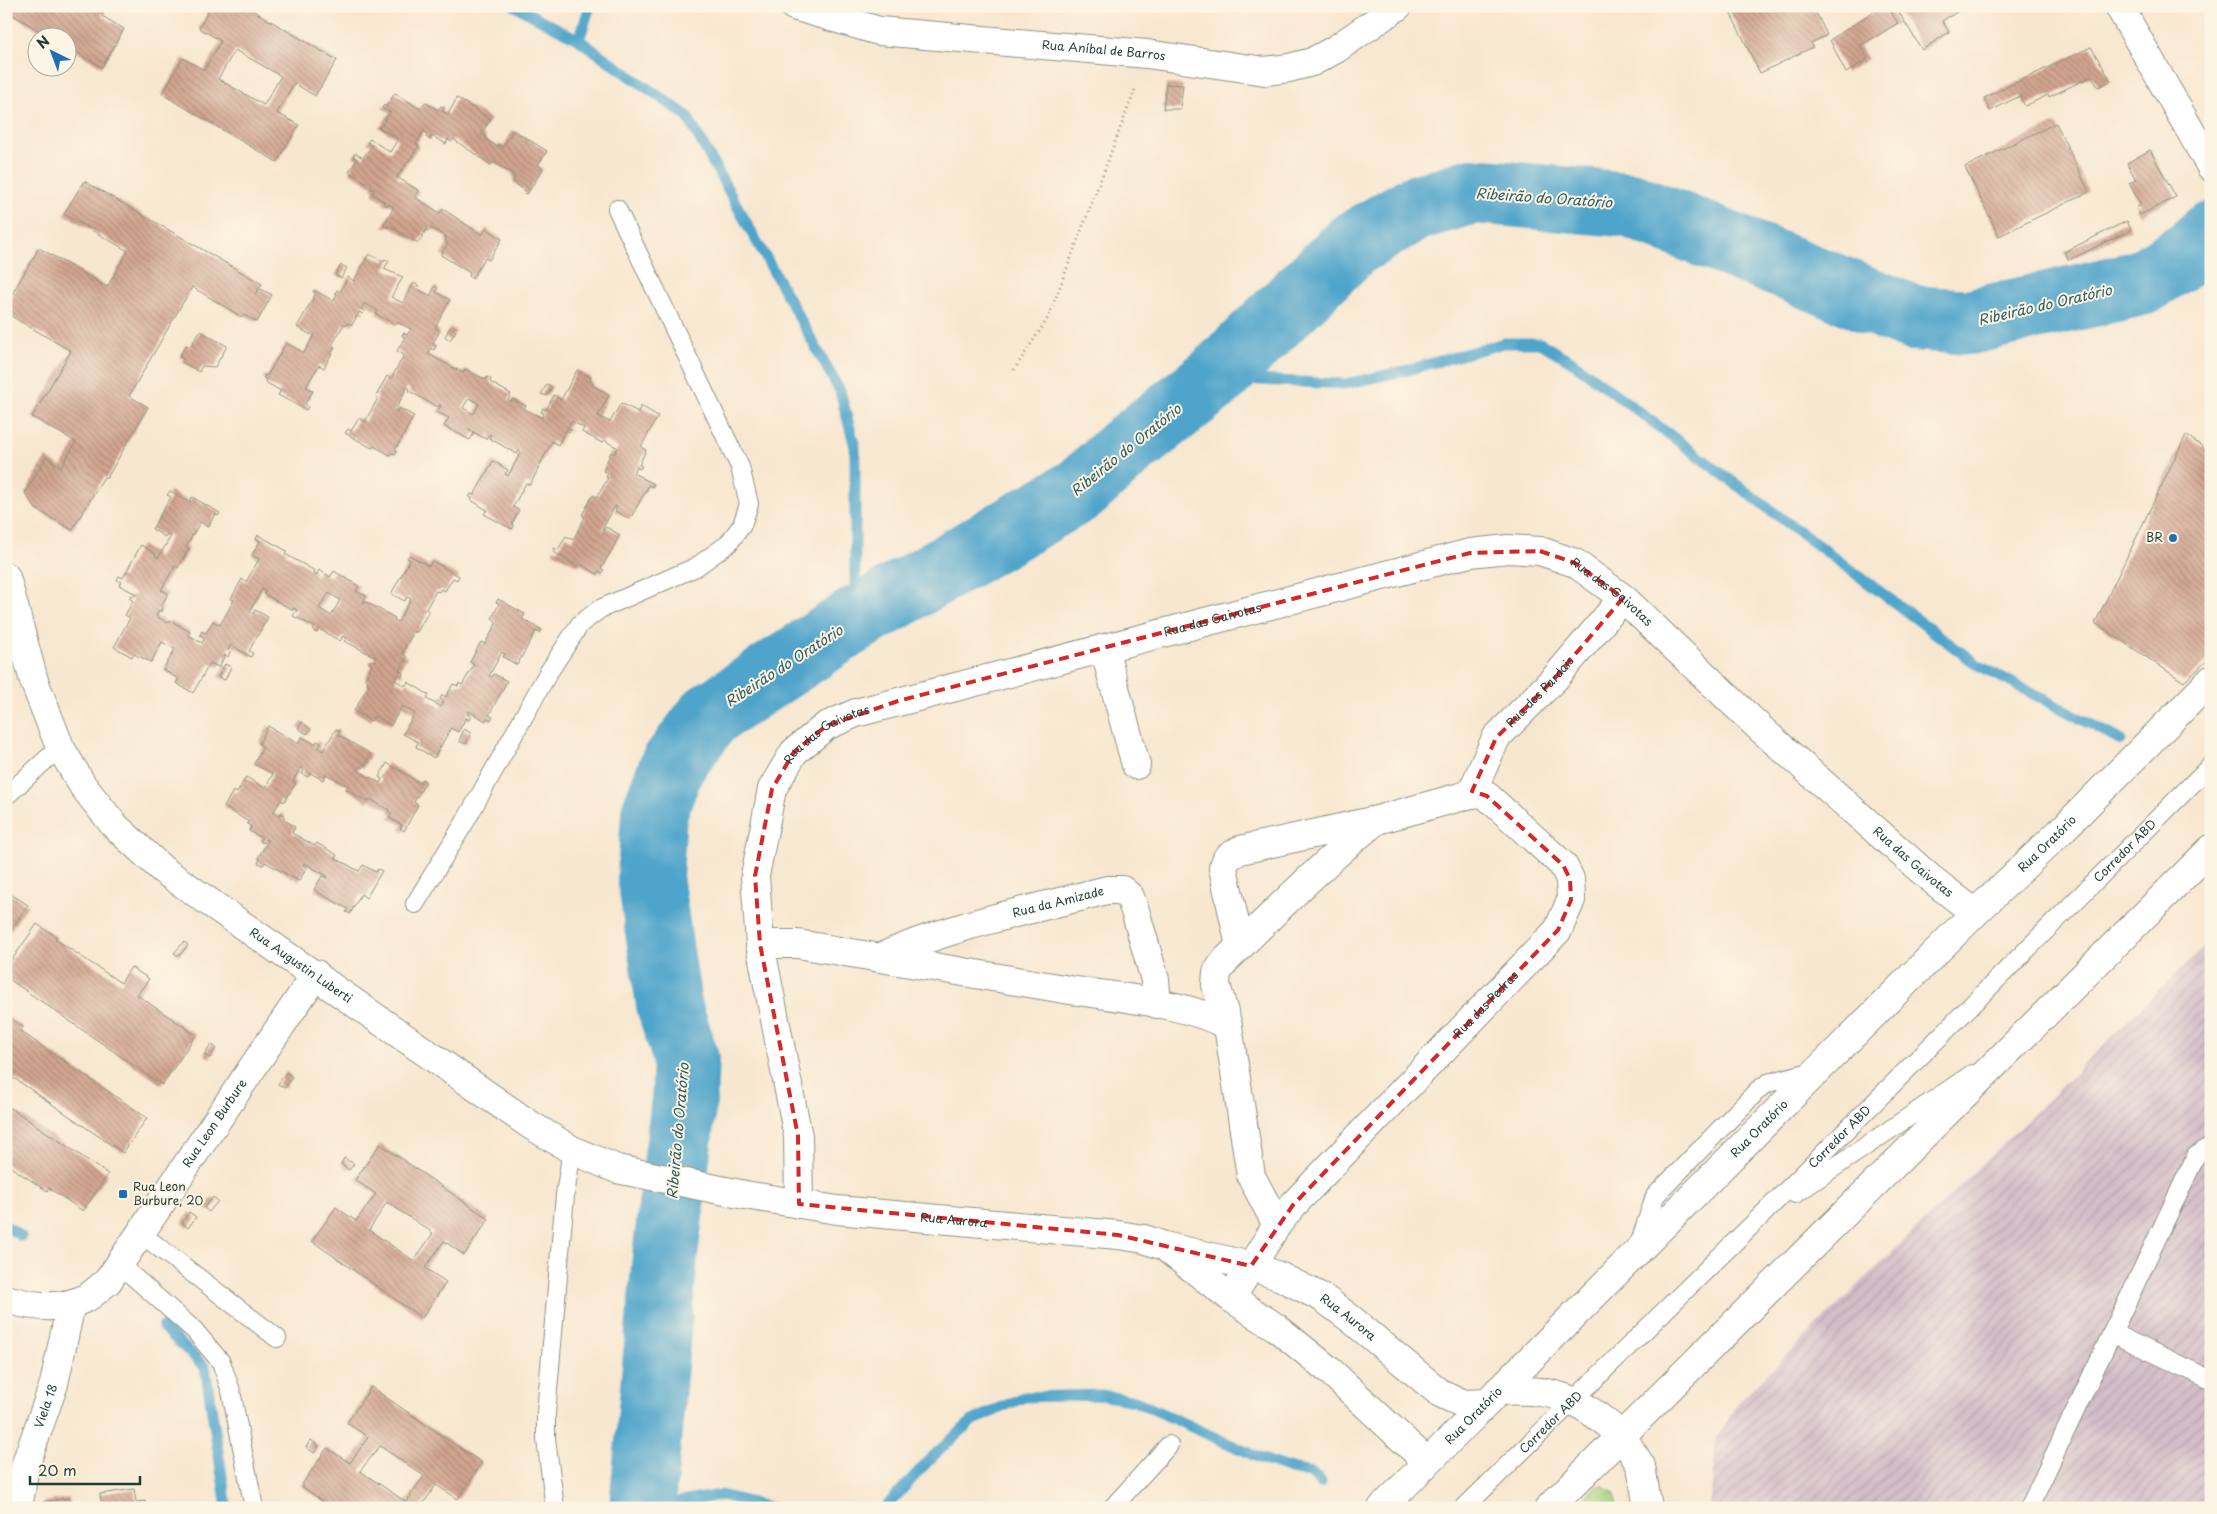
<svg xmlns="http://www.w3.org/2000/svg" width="2217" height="1514" font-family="'Playpen Sans',sans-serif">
<defs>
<pattern id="industrial-furrows" width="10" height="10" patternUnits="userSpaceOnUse" patternTransform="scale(1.25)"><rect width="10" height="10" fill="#d2bdc8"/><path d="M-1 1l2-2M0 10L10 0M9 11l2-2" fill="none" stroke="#b4a3ac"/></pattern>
<pattern id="grass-tufts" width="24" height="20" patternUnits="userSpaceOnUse" patternTransform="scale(1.25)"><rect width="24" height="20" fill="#a6d17d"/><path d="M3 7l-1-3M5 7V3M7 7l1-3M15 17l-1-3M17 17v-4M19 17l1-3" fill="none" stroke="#8eb46d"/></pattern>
<pattern id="building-back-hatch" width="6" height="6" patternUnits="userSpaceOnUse" patternTransform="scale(1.25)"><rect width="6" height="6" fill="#d2a590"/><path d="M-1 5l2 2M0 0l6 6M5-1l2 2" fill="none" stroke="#aa8876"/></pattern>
</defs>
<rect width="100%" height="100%" fill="#fcf5e5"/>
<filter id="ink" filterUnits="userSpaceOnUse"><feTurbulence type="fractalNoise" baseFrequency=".02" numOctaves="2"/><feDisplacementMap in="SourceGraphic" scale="10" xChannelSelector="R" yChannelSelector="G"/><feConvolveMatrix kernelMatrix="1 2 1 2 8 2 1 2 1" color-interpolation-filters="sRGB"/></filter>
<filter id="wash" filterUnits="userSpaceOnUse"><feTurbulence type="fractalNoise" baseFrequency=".0096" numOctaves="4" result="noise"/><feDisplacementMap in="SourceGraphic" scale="20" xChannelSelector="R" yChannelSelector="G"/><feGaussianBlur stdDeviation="1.12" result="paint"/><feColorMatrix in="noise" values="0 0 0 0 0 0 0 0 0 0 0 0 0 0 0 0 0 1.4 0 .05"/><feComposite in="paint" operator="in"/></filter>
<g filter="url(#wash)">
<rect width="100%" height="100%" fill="#f8e7d0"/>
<path fill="url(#industrial-furrows)" d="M2211,940V1508H1710L1716,1439L1739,1402Z"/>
<path fill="url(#grass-tufts)" stroke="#628758" d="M1602,1485L1613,1492L1618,1508H1575L1595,1487Z"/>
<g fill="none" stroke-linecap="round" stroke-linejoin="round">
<path stroke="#4fa4cb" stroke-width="11" d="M515,6L579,40L687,116L840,391L855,447V620
M579,40L590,6
M1215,378L1345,384L1404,371L1504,343H1540L1571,361L1978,665L2121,740
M6,1226L21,1236
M163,1327L205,1367L227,1508
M643,1508L721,1495L772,1508
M885,1508L930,1459L972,1421L1024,1397L1101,1395L1135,1401L1262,1459L1291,1469L1311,1473L1321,1483"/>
<path stroke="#4fa4cb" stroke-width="66" d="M642,1508L665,1256L684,1100L686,1059L669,1005L650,877L654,813L672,766L710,715L855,620L1081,489L1126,448L1215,378L1352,245L1415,208L1473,191L1630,205L1913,318L1969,322L2141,283L2190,252L2211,234"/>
</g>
<g id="blocks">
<path fill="url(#building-back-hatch)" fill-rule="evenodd" d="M6,6H107L102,16L124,29L102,67L68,47V38H52L6,11Z
M211,6H245L337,60L315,96L294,83L277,113L299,125L277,162L162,94L183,58L204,70L221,41L199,28ZM235,50L281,76L264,105L218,79Z
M1727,6H1813L1827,35L1811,43L1813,47L1760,73Z
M1882,6H1887L1898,23L1860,46L1868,59L1846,73L1830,40Z
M1895,6H1967L1942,21L1949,32L1922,50Z
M2091,47L2111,81L2098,87L2092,76L2049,97L2048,95L2025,106L2020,96L1990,111L1984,98Z
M1166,84L1183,85L1180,109H1163Z
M395,93L420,109L425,102L438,110L441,106L444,108L442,111L448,114L457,98L491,119L481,134L486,137L485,139L498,147L499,144L503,147L513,130L547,151L538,165L543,169L527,194L524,193L526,191L513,182L515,177L512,176L513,174L493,162L491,165L453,139L451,142L448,139L446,144L432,136L430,140L426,137L428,135L424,131L416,144L419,146L397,177L419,191L415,197L440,213L443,209L482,235L486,228L502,239L489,260L485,258L472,279L469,276L470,273L441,255L448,243L445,241L447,238L431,228L429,231L426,230L418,243L388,225L387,228L383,226L394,207L389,204L388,206L383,204L385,202L372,194L374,190L371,188L372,186L349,172L357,159L353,157L355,153L363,158L372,145L367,143L370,139L390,152L398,139L378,127L381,126L390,112L382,108L384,105L386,107Z
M2056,123L2089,192L1999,236L1965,167Z
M2150,150L2176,197L2140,215L2136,208L2141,205L2129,183L2136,180L2127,163Z
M84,181L262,284L255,294L261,289L272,295L257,322L244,315L242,317L192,287L129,396L148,407L107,478L104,477L72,530L36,509L25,493L46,457L61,467L76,442L32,417L71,351L6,313V304L39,248L107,287L128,251L64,214Z
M2127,221L2131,230L2069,260L2064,252Z
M369,254L384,262L385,259L389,261L384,269L403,277L391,297L403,303L414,283L419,286L418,289L430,296L435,286L438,288L436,292L450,300L435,328L440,331L432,344L436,346L434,350L431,348L428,354L463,373L465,369L486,380L487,377L491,379L490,382L511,394L508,400L511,402L513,399L526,406L524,409L542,418L544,413L541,412L543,408L546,410L554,395L561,400L577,370L591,378L590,381L593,383L592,385L609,395L598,416L610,422L621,403L638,412L641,406L658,416L641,447L646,450L639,465L642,466L640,469L637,467L633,473L654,484L652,487L649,485L630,519L615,511L617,507L615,506L602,530H604L606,527L620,535L601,569L604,570L602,573L599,571L597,574L580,564L578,566L553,552L554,548L558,550L566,536L573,540L585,517L582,515L593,495L597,497L608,478L606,477L608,473L603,471L611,452L614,454L618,448L604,440L602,443L582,432L584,428L571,421L567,428L571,430L569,432L566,430L558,445L552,441L530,485L526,483L513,507L519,510L512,524L514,526L512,529L484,514L487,510L471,500L472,498L469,497L471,494L474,495L493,461L508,470L505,474L508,476L521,452L519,451L517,454L489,438L491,435L489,434L486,439L468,429L474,433L470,440L444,426L449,418L437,412L441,406L439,405L438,407L423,399L409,391L410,389L407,387L395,411L397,412L399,408L414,416L395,450L397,451L396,454L392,453L390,455L374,446L372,448L345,433L348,429L351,431L359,418L365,422L378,398L376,396L387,376L391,379L404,355L397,351L405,337L402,336L403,333L407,335L411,329L397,322L396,325L376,314L378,311L364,303L361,309L364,311L363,314L359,312L352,325L348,323L346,325L344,324L332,345L335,347L324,368L319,365L306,387L313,391L305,404L308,407L306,410L278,395L281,391L265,382L266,379L263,378L265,375L267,376L286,343L304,353L315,333L313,332L311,335L297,327L316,293L313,292L314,290L334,301L337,294L335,293L337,290L340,292L348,277L354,281ZM469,398L479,404L474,414L463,408Z
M341,265L347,268L341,278L335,275Z
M450,327L456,331L450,340L445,337Z
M200,331L227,346L215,367L202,366L199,372L182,362L184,359L179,357L186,345L190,347Z
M547,384L552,387L547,396L541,394Z
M2186,435L2211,453V657L2184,682L2095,623Z
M170,491L189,502L192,497L220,513L218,516L215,514L208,527L200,522L186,547L189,548L178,568L175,566L161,590L168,593L161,607L163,608L162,612L159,610L156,616L168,623L170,620L190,632L188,635L202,643L205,638L200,635L202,631L206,633L213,621L220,625L234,600L231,599L242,579L246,582L259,559L252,555L260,541L256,539L258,535L287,551L285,554L315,571L314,574L316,576L319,570L330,577L334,571L359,586L356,591L366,596L363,603L366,602L395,618L394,620L398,622L411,599L407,597L405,601L391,594L410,560L407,558L409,555L429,566L432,561L459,576L457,580L453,578L445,591L441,589L439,592L436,591L426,609L429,611L417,632L414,631L402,653L407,657L399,671L403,673L402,676L398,674L395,680L405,686L408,682L429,695L427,699L441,707L444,701L440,699L442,695L446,697L453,684L458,686L459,683L462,685L474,665L470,662L481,642L485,644L496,624V621L492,618L499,604L496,602L498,599L525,614L522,619L542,630L540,633L536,631L517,665L503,657L505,654L502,652L489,676L492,677L494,674L507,681L489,715L493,717L491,720L487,718L486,721L469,711L467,714L471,716L469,720L466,718L458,732L451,728L434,758L416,747L418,742L403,734L415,713L402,706L391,725L374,716L371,721L354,711L369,685L367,684L368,681L365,679L372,665L369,663L371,660L374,661L376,657L344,641L347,638L343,636L340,641L319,629L317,633L313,630L315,627L293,616L297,610L294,608L293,610L264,594L266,591L262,589L250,611L253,614L255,610L268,617L249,651L253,653L251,657L231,645L228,650L230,652L228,657L225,655L219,667L210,663L193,693L176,683L179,679L163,670L175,649L162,642L151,662L134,654L132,657L114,647L130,618L125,615L133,601L129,598L132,595L134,596L136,594L119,585L121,582L117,580L119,576L123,578L141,545L156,554L155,556L158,558L171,536L167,534L165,537L152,529L171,497L167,495ZM329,593L340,600L331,616L319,608Z
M225,664L231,667L225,680L218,677Z
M302,722L311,729L307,734L298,728Z
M268,726L298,744L302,737L315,744L317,741L321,743L319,748L323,751L336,729L340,731L338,735L371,754L363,768L360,766L357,770L380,783L382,779L379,777L387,763L420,783L422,779L426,782L414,802L418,805L404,831L400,828L402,825L389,818L392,814L389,812V810L370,799L368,802L346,789L348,786L326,774L323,780L310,773L308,777L302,774L304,770L301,767L293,781L296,783L284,802L281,800L273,813L279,816L281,813L285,816L283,819L295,827L292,833L315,846L317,843L337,855L335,858L359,871L363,865L376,872L378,869L382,871L366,898L361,894L350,914L346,912L348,909L314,890L322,876L327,878V876L304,863L303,865L307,867L299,881L265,862L263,865L258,863L260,859L258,858L268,841L266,839L264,843L260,840L262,838L249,831L251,826L247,824L249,822L224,807L233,791L237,793L246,777L265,788L273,774L254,764L263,747L259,744Z
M464,729L471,733L466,744L459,741Z
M6,891L28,905L6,937Z
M37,924L57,937L55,939L121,983L131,967L149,979L137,995L196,1035L162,1085L6,977V968Z
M184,942L188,945L179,956L174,953Z
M6,1015L23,1027L20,1031L147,1118L123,1153L14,1078L6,1090Z
M211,1044L216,1048L210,1058L204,1055Z
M286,1072L292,1077L285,1088L278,1084Z
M6,1105L108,1174L83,1211L49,1188L47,1191L6,1164Z
M380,1144L489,1219L464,1255L444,1241L425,1268L446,1282L422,1318L312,1241L336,1207L356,1221L376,1194L355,1180ZM387,1202L433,1233L414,1261L369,1230Z
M344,1158L354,1164L349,1170L341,1164Z
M213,1197L218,1201L209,1212L204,1208Z
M189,1212L196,1217L188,1228L182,1223Z
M371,1387L482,1463L458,1499L436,1485L420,1508H332L301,1486L327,1448L350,1463L368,1437L347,1423ZM380,1446L424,1476L406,1502L360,1471Z
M311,1440L319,1446L314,1453L306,1447Z
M134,1489L136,1502L145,1501L146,1508H102L100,1494Z
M69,1498L70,1508H44L43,1502Z"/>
</g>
</g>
<g filter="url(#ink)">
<use href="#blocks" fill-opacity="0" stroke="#8c9282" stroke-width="1"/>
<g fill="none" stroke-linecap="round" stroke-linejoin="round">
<g stroke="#8c9282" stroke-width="20">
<g id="service">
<path d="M6,796L60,747"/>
<path d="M415,904L465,822L548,673L580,624L600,609L696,567L728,544L742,525L749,504L740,467L617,209"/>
<path d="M1795,1194L1972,1074"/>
<path d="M140,1233L277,1338"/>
<path d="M1639,1245L1655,1196L1758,1090L1768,1083L1814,1071"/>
<path d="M119,1264L194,1330L221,1362L231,1391L254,1508"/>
<path d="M2112,1333L2211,1380"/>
<path d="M555,1508L546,1439V1413L565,1195L572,1150"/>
<path d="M1112,1508L1169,1445"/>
<path id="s1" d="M1464,1508L1761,1216L2211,765"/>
<path d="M2029,1508L2196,1156L2211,1146"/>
</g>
</g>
<g stroke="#8c9282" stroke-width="30">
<g id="minor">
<path id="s2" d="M794,6L879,31L1147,54L1265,71L1289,68L1312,62L1336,49L1398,6"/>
<path d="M2119,6L2211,167"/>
<path d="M1104,648L1136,765"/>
<path id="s3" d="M1471,794L1496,738L1555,678L1623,598"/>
<path d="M760,944H798C888,960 979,975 1070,990C1116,997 1188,1003 1228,1026"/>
<path id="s4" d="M879,958C951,925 1031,910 1107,890H1122L1130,897L1136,914L1155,980L1157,1004"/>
<path id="s5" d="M799,1204L798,1136L760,944L755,876L772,789L794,752L826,726L856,713L1470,553L1508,549L1540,551L1575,563L1623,598L1762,730L1930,878L1975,913"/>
<path d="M1277,1225L1251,1176L1228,1026L1216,985L1217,972L1226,960C1274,913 1321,865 1373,823"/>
<path id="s6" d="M1231,1298L1277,1225L1293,1205L1558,930L1571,900L1570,879L1563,865L1487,796L1480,793L1471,794L1377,820L1240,850L1227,858L1223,868L1240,946"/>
<path id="s7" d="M6,1299C32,1307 62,1310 86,1298C94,1294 101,1286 108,1281L316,974"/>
<path id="s8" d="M18,1508L25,1466L54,1384L71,1304"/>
</g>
</g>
<g stroke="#8c9282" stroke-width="30">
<g id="tertiary">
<path id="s9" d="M6,577L34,681L60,747L83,786L114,825L163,870L529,1124L572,1150L617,1169L745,1195L837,1210L1118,1235L1144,1239L1164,1246L1251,1266L1281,1277L1323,1298L1351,1319L1440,1393L1464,1404L1487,1403"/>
<path d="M1170,1251L1231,1298L1277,1328L1330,1371L1427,1462"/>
<path d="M1622,1436L1641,1466L1648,1508"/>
</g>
</g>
<g stroke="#8c9282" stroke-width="30">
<g id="primary">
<path d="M1498,1391C1556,1388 1579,1398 1622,1436"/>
<path id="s10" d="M1382,1508L1817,1071L1975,913L2060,832L2211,680"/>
<path d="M1549,1508L2211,849"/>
</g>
</g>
<path stroke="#8c9282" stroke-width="3" stroke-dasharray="1 4" stroke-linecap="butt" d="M1014,370L1048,318L1136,87"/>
<use href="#service" stroke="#fff" stroke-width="18"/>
<use href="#minor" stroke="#fff" stroke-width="28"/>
<use href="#tertiary" stroke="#fff" stroke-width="28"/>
<use href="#primary" stroke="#fff" stroke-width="28"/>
</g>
</g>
<path fill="none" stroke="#d62828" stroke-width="4" stroke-dasharray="10 6" stroke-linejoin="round" d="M1540,551L1575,563L1623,598L1555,678L1496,738L1472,791L1487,796L1563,865L1570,879L1571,900L1558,930L1293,1205L1251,1266L1118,1235L799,1204L798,1136L760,944L755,876L772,789L794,752L826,726L898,701L1470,553Z"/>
<g fill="#1f6fb2" stroke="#fcf5e5" stroke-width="2">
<circle cx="2173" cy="538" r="5"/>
<rect x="118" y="1189" width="10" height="10" rx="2.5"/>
</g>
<g text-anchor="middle" stroke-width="4" stroke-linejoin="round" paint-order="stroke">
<g font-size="12" fill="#1f3d34" stroke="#fcf5e5">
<text dy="4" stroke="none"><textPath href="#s2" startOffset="314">Rua Aníbal de Barros</textPath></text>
<text dy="4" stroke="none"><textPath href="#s5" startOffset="1326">Rua das Gaivotas</textPath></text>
<text dy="4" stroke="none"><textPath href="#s5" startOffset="906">Rua das Gaivotas</textPath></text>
<text dy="4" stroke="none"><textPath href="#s3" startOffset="125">Rua dos Pardais</textPath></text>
<text dy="4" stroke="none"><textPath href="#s5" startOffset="501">Rua das Gaivotas</textPath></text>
<text dy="4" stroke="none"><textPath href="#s10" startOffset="940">Rua Oratório</textPath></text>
<text dy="4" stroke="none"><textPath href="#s1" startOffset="932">Corredor ABD</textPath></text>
<text dy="4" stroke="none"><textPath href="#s5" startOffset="1731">Rua das Gaivotas</textPath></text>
<text dy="4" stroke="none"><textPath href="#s4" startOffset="188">Rua da Amizade</textPath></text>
<text dy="4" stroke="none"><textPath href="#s9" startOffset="508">Rua Augustin Luberti</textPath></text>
<text dy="4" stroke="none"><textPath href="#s6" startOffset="390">Rua das Pedras</textPath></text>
<text dy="4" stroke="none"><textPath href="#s7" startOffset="300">Rua Leon Burbure</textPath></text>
<text dy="4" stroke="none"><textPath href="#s10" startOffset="535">Rua Oratório</textPath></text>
<text dy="4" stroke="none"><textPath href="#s1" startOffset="528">Corredor ABD</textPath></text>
<text dy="4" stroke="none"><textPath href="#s9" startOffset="1226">Rua Aurora</textPath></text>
<text dy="4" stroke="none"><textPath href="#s9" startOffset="1638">Rua Aurora</textPath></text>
<text dy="4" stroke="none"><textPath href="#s8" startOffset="106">Viela 18</textPath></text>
<text dy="4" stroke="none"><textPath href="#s10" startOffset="130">Rua Oratório</textPath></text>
<text dy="4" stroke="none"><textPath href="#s1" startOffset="122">Corredor ABD</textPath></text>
</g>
<g font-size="12" fill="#1f3d34" stroke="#fcf5e5" text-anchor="end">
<text x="2163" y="542">BR</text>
<text x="133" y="1191" text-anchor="start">Rua Leon<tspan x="133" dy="14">Burbure, 20</tspan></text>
</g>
<g font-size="14" font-style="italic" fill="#2d5c61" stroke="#fcf5e5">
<text transform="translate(1544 198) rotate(4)" y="5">Ribeirão do Oratório</text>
<text transform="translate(2045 305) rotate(-13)" y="5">Ribeirão do Oratório</text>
<text transform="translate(1126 450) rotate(-39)" y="5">Ribeirão do Oratório</text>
<text transform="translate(784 666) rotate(-33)" y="5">Ribeirão do Oratório</text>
<text transform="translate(678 1131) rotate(-85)" y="5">Ribeirão do Oratório</text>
</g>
</g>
<rect width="2217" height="1514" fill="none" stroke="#fcf5e5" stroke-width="25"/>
<g transform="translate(52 52) rotate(318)"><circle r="24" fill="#fcf5e5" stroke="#a4ab9e"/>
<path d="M0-4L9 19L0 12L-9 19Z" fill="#1f6fb2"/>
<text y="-8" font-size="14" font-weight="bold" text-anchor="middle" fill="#1f3d34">N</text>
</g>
<path d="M30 1476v8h110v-8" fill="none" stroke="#1f3d34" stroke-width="2.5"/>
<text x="38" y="1476" font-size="15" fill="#1f3d34" stroke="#fcf5e5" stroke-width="4" paint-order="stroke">20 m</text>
</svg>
